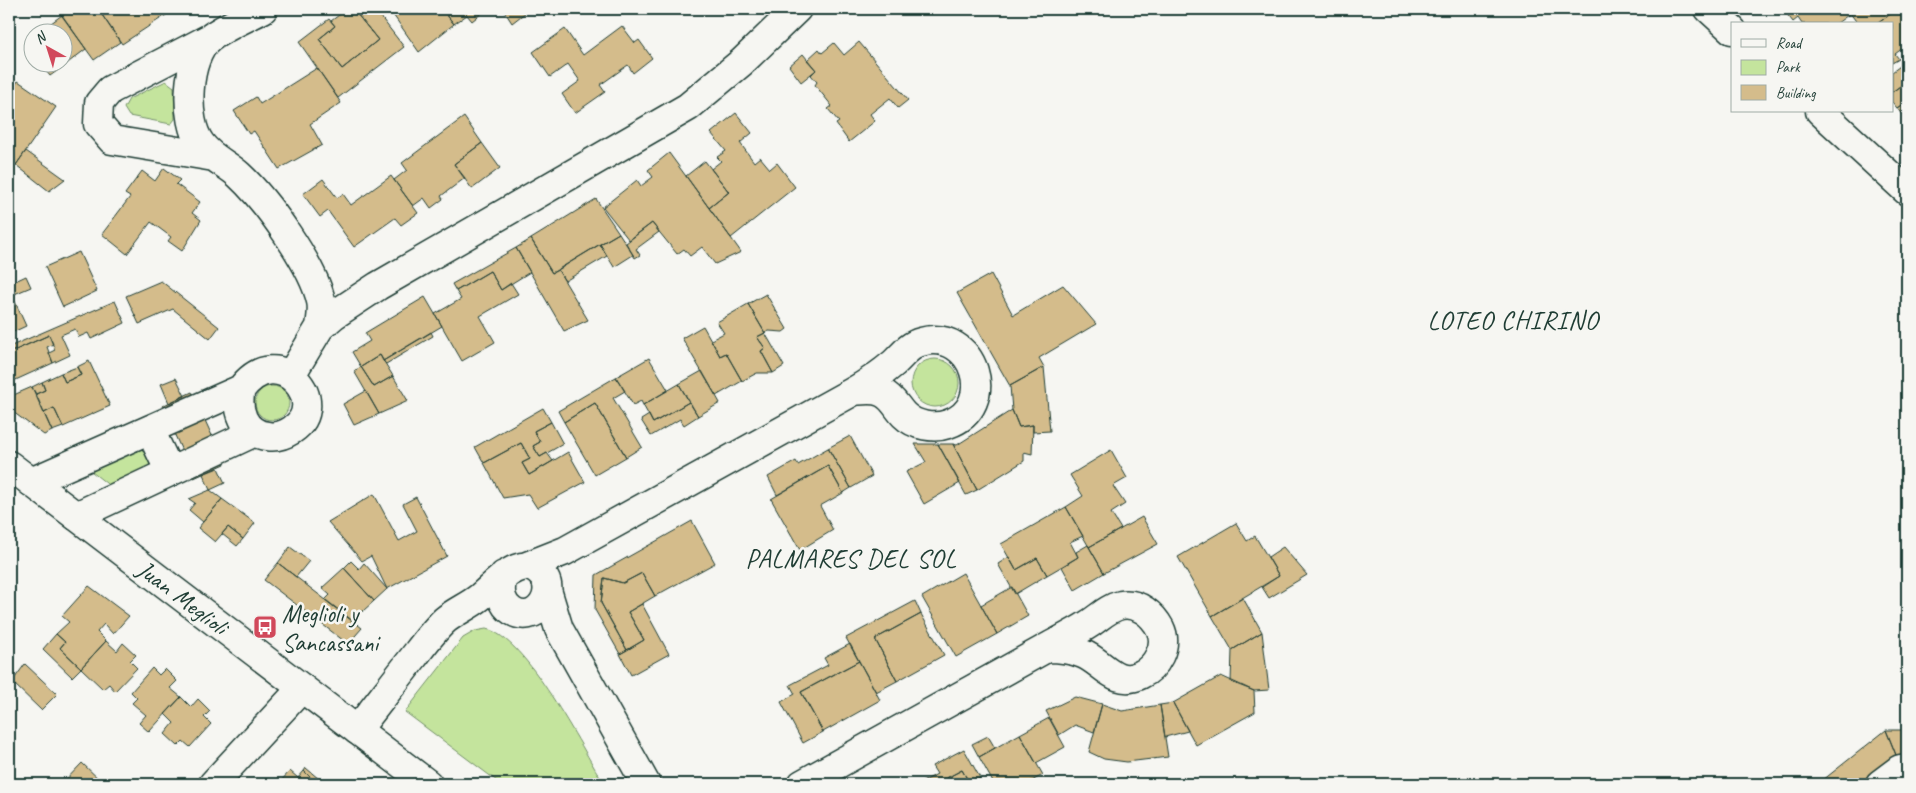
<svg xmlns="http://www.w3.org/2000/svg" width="1916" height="793" font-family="Caveat,sans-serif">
<rect width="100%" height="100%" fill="#f6f6f2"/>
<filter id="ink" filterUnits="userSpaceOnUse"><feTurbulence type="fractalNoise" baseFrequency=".02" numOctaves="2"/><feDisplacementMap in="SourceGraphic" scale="10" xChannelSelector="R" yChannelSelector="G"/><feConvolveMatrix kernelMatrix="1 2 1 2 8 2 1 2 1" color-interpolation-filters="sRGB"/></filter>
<g filter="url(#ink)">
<path fill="#c4e49d" stroke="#729068" d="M166,81L174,87L175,119L171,124L129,116L124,108L129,99Z
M911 383a24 24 0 1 1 48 0a24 24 0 1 1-48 0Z
M255 403a17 17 0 1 1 34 0a17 17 0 1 1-34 0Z
M142,448L150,460L149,467L111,487L87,468Z
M486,629C526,637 581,747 604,784H501L405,712L463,638L475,631Z"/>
<path fill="#d4bc8b" stroke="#1f3d34" d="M57,9H98L120,42L94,60Z
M98,9H175L122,44Z
M347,9H353L378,40L342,69L319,39L335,26L331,21Z
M353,9H389L380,16L404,47L338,98L299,42L329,19L335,26L319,39L342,69L378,40Z
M389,9H426L429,12L433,9H442L454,24L419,52Z
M442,9H487L472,21L467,15L454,24Z
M503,9H530L512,23Z
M1783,9H1856L1836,24H1802L1798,18L1793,22Z
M1856,9H1897L1877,24H1858L1850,13Z
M1897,9H1906L1907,11V45L1895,54L1899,59L1892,63V24H1877Z
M62,15L86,49L61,68L57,62H62V32H39Z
M622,26L635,43L639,40L652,58L633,73L628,65L600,85L605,92L575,113L562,94L580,81L568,64L550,77L533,52L565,29L583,55Z
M32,37V54L24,44Z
M859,42L908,100L898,108L890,98L870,114L875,121L849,142L836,124L839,122L828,109L832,106L815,85L817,82L811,75L816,70L807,60L819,49L822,53L834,43L844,55Z
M803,54L816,70L801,82L789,66Z
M1907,61V81L1892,92V72Z
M39,62H57L61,68L50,76Z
M317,68L341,103L310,124L322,145L279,169L254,131L249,134L234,111L256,97L260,104Z
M18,81L56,107L16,165L9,159V119L13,113L9,111V94Z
M1907,81V101L1897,108L1892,102V92Z
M1907,101V118L1905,119L1897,108Z
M736,113L752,133L740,143L754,162L760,157L770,169L777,163L795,187L731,238L709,208L729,192L711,169L721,161L717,157L726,151L711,133Z
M464,117L482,143L454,164L465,178L441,196L443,199L431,208L424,198L413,206L394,180L407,170L402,163Z
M482,143L500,168L472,189L454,164Z
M26,151L65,179L49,191L16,165Z
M669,153L731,238L741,252L715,264L702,247L690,256L684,249L677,254L652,223L629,240L603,207L637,180L641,186L653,177L648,170Z
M705,161L729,192L709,208L686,176Z
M164,168L180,180L176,184L200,202L192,213L201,220L182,251L168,241L171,237L151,222L127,254L102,234L130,197L125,194L142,171L155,181Z
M391,176L418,213L401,225L395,218L354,247L328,211L320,217L303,194L323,179L337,198L343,194L351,205Z
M596,199L619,233L552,273L531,239Z
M652,223L659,232L636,249L640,255L635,258L626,243Z
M619,233L633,255L614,267L600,244Z
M531,239L552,273L558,270L588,320L564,331L516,248Z
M600,244L607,256L565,281L558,270Z
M516,248L530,272L501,290L490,271L456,291L452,284Z
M79,252L97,291L63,307L45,267Z
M490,271L501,290L511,283L518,294L480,316L495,342L462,361L435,314L461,299L456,291Z
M991,274L1013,315L1063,285L1096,324L1039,358L1044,367L1010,386L957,293Z
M26,276L31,287L12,295L26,326L9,334V284Z
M161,281L219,327L210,339L173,309L139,324L126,296Z
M766,294L787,329L783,332L769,331L765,333L748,304Z
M425,297L442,326L383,361L380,355L361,367L352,352L370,341L365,333Z
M115,301L125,323L91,339L88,333L79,337L75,329L61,335L70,355L53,363L49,353L55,350L49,335L9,353V347Z
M748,304L765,333L757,337L765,348L761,351L773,373H757L742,381L726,353L720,356L711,340L724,333L717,322Z
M703,326L720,356L726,353L742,381L716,396L682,338Z
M431,332L433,336L386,364L383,361Z
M765,333L784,366L773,373L761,351L765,348L757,337Z
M49,335L53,344L47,347L53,363L9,383V353Z
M380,355L393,376L374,387L361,367Z
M649,358L668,390L643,405L641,401L633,405L616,377Z
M89,361L110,406L63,427L54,408L44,413L36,394L45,390L42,382L61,373L65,382L81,375L77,367Z
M77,367L81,375L65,382L61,373Z
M361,367L374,387L393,376L408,401L379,414L354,371Z
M1044,367L1050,431L1033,432V425L1019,427L1012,410L1010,386Z
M702,371L720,403L698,416L679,384Z
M616,377L625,391L613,398L642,447L626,457L595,403L564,422L558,411Z
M176,378L185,396L169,403L161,384Z
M42,382L45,390L36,394L32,387Z
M679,384L689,402L653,423L643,405Z
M32,387L52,431L44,435L9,409V397Z
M366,391L379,414L354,425L343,404Z
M192,392L225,464L194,478L162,406Z
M689,402L698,416L684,425L680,419L651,436L641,420L649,415L653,423Z
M595,403L626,457L595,475L564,422Z
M54,408L63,427L52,431L44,413Z
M543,408L551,422L534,431L540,442L533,446L540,457L547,453L553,461L529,475L522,463L530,459L521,443L484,463L475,447Z
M1012,410L1019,427L1033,425L1032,454L1024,452V461L977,490L953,444L957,445Z
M551,422L563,444L540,457L533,446L540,442L534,431Z
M850,436L872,476L851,488L828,448Z
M521,443L530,459L522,463L529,475L568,452L585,482L537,508L528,494L503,498L484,463Z
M915,444H938L960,483L924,504L906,472L926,462Z
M938,444H953L977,490L966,495Z
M828,448L851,488L843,493L828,466L777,495L768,477L796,461L798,465Z
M1111,450L1127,478L1113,486L1125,504L1111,513L1121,529L1089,547L1066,507L1083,496L1070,475Z
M828,466L843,493L820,506L833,530L800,550L771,499Z
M218,468L225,483L210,490L203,474Z
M210,490L222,499L203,522L189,510L195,503L189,499Z
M374,494L399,541L417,531L403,504L416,497L447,556L387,589L371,556L362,561L328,522Z
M222,499L255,523L243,539L228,527L215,542L198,528Z
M1066,507L1083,536L1070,542L1078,557L1047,575L1037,558L1016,570L1001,544Z
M1142,517L1158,544L1104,573L1089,547Z
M692,521L715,563L655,596L642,573L623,583L604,578L601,603L627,650L620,654L595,610L596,575Z
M1236,523L1247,541L1255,536L1279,576L1212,616L1178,557Z
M228,527L243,539L237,546L222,534Z
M1088,545L1104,573L1075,590L1062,567L1078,557L1076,552Z
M290,547L309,561L296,577L278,563Z
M1283,547L1307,575L1269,598L1262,587L1279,576L1268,557Z
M1009,557L1016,570L1037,558L1047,575L1015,594L998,564Z
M351,561L359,569L364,563L387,589L374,601L344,568Z
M278,563L362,628L348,644L264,580Z
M344,568L374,601L352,621L325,600L330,595L322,588Z
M642,573L655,596L628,612L644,640L627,650L601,603L604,578L623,583Z
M963,573L997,634L956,657L922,597Z
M89,586L129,616L113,634L104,624L97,632L106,641L81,668L60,648L65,642L56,634L69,622L62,616Z
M1012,587L1028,616L997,634L981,605Z
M1243,598L1262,632L1232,650L1212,616Z
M915,601L921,614L875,639L897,681L876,692L846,638Z
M642,604L669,654L631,675L620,654L644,640L628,612Z
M921,614L944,655L897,681L875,639Z
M1262,632L1269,690L1254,691L1231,682L1232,650Z
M56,634L65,642L60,648L81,668L72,677L43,649Z
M106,641L117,651L123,643L136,655L130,661L137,668L115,691L109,684L103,689L81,668Z
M850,644L859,661L801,692L823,732L803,743L781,702L795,694L790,685L828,665L824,658Z
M859,661L880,700L823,732L801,692Z
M25,664L57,694L41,710L12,682Z
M152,668L159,675L165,669L177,681L170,688L181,697L149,732L139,723L146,715L132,703L137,698L131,692Z
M1221,676L1254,691L1255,712L1196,745L1173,703Z
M181,697L191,707L198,699L210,711L204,717L211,724L190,747L183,741L178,746L165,734L174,723L165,714Z
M1075,697L1102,704L1094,732L1075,725L1059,735L1046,711Z
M1173,703L1188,731L1165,737L1160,705Z
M1102,704L1122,711L1160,705L1168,757L1127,762L1104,759L1089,752Z
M1049,718L1065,747L1036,763L1020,734Z
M1886,730H1907V755H1896Z
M1886,730L1896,755L1859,784H1818Z
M1020,734L1043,775L1026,784H994L979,757Z
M988,736L995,748L979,757L972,744Z
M964,749L980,778L970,784L962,770L935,784H919L937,774L932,766Z
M82,763L104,784H62Z
M306,768L319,779L315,782L304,771Z
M962,770L970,784H935Z
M290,771L298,778L304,771L315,782L278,784Z"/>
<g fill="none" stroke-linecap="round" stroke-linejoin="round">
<g stroke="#1f3d34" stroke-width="31">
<path id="street" d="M263,9C246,18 226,26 210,38C186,56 183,121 201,144C211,158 227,164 239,175C266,200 313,265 321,301C323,309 321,319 320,327L334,315L378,286L688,107L742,62L797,9
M1709,9L1732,30
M208,39L110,90L99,103L98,124L112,140L214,157
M1820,111L1907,191
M291,375L320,327
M150,430L170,472
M31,482L241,389C279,338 332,404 292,430C284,435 276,438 267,436C243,433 236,409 241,389
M76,516L255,432
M527,566L565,551L854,391C868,383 881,374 894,363C903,355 909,345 921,342C975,327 999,407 948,424C934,429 915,426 904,415C897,408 893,398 883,393C874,388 864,390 854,391
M548,593L559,629L646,784
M357,730C376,706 394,682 413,658C423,645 433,631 445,620C456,611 469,606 480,597C497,583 525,548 545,579C549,586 548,597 543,604C527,628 490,609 504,575
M213,784L302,688
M802,784C885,738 967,692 1050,646C1063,639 1077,632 1089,624C1100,617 1108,608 1121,605C1139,602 1153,615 1160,628C1169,646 1156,668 1140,675C1115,687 1103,662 1083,654C1071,649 1059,648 1047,648
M1880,784L1900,769L1907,768"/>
</g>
<g stroke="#1f3d34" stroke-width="31">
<path id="secondary" d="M9,465L428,784"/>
</g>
<use href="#street" stroke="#f6f6f2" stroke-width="28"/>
<use href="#secondary" stroke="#f6f6f2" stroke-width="28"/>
</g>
</g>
<defs>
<g id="bus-square" transform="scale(1.25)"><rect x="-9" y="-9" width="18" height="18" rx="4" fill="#d1495b" stroke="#f6f6f2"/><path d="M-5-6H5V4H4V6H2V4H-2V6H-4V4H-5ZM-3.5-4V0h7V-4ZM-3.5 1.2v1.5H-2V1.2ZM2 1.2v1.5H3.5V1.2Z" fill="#fff"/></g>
</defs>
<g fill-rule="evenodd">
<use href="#bus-square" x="265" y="627"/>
</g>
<g text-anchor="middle" stroke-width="5" stroke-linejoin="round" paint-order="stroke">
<g font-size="25" fill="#1f3d34" stroke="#f6f6f2">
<text transform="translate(183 597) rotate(37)" y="9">Juan Meglioli</text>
</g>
<g font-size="25" fill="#1f3d34" stroke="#f6f6f2" text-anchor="start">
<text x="282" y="622">Meglioli y<tspan x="282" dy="29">Sancassani</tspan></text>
</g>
<g font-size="26" letter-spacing="1" fill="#1f3d34" stroke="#f6f6f2">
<text x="1513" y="329">LOTEO CHIRINO</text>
<text x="851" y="567">PALMARES DEL SOL</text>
</g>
</g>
<rect width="1916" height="793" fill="none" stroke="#f6f6f2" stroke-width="30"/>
<rect x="15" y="15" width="1886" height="763" fill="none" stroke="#1f3d34" stroke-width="2" filter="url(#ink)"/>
<rect x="1731" y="22" width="162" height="90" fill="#f6f6f2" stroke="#a0aca6"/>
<rect x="1741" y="39" width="25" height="8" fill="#f6f6f2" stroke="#a0aca6"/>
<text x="1776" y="48" font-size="15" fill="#1f3d34">Road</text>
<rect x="1741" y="60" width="25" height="15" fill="#c4e49d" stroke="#a0aca6"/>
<text x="1776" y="72" font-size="15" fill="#1f3d34">Park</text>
<rect x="1741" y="85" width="25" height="15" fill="#d4bc8b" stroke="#a0aca6"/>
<text x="1776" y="98" font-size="15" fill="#1f3d34">Building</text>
<g transform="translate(48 48) rotate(321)"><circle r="24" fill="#f6f6f2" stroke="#a0aca6"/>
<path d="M0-4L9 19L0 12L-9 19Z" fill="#d1495b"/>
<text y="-8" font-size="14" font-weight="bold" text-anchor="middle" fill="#1f3d34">N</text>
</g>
</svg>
